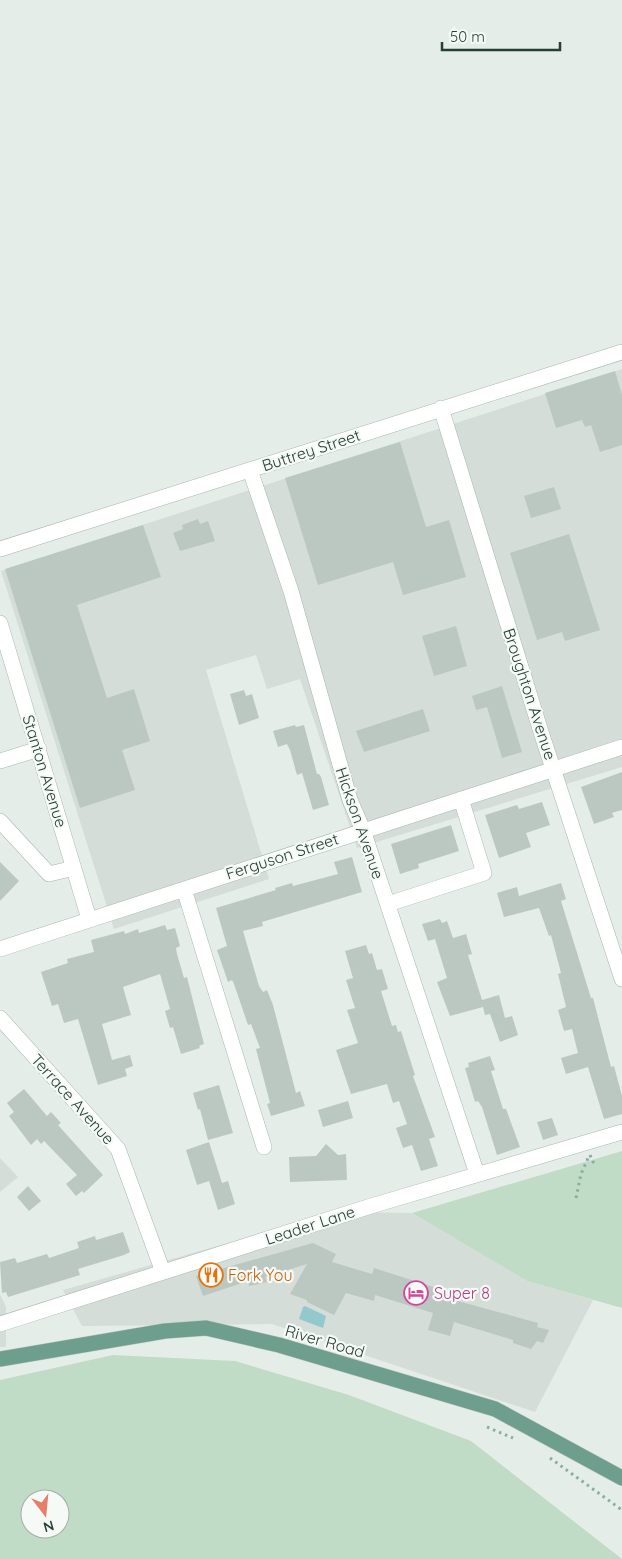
<svg xmlns="http://www.w3.org/2000/svg" width="622" height="1559" font-family="Quicksand,sans-serif">
<rect width="100%" height="100%" fill="#e5ede9"/>
<path fill="#d4ddd8" d="M622,369V767L357,848L300,679L267,689L256,655L206,670L269,879L114,929L1,571Z
M0,1158L18,1177L0,1192Z
M337,1212L412,1213L527,1281L593,1300L535,1412L272,1324L82,1326L63,1290Z
M0,1294L6,1307V1347H0Z"/>
<path fill="#c0dcc6" fill-rule="evenodd" d="M622,1151V1308L527,1281L412,1213Z
M113,1355L235,1361L349,1395L471,1441L622,1559H0V1380ZM30,1499H60V1529H30Z"/>
<path fill="#93c8cd" d="M305,1306L326,1316L323,1328L299,1319L303,1307Z"/>
<path fill="#bbc8c2" d="M615,371L622,395V445L600,452L591,425L585,427L582,420L556,428L545,393Z
M400,442L426,527L449,520L466,577L403,595L393,562L318,585L285,478Z
M554,487L561,509L531,518L524,496Z
M198,519L200,524L208,521L215,541L180,551L173,533L183,529L182,525Z
M143,525L161,577L77,605L107,698L134,689L150,741L122,750L135,790L80,808L5,569Z
M569,534L600,630L565,641L562,632L537,640L510,553Z
M456,626L467,666L434,676L422,636Z
M502,686L522,752L502,758L487,707L476,710L472,696Z
M244,690L246,696L252,694L259,718L239,725L230,694Z
M423,709L430,731L364,752L356,731Z
M295,725L296,727L304,725L317,774H319L321,777L329,805L313,810L302,773L297,775L290,750L287,744L278,747L273,731Z
M622,772V810L612,813L614,817L594,824L581,787Z
M542,802L550,825L526,833L531,847L499,858L485,815L517,805L519,809Z
M451,825L459,851L418,864L419,868L400,874L391,844Z
M352,857L362,892L262,922L263,926L243,931L259,986L263,992L267,990L273,1005L296,1093L300,1091L305,1106L271,1116L267,1104L270,1103L256,1049L260,1048L251,1024L248,1025L234,984L232,980L228,982L217,950L227,946L216,908L276,890L275,888L292,883L293,886L338,874L334,862Z
M0,862L19,881L0,901Z
M561,883L566,899L561,901L591,998H593L611,1067L614,1066L622,1096V1114L604,1119L588,1067L566,1074L561,1058L578,1053L572,1029L564,1031L558,1010L566,1007L558,974L561,973L551,935L549,936L539,908L504,917L497,893L517,887L519,896Z
M440,919L442,923L447,921L453,938L466,934L472,954L468,955L482,1000L499,995L505,1018L512,1016L518,1035L500,1042L490,1014L485,1015L483,1007L450,1016L437,982L447,978L435,939L428,941L422,924Z
M165,925L167,930L175,928L180,946L176,948L177,954L184,978L187,977L204,1044L199,1046L200,1048L181,1054L173,1027L170,1028L165,1011L170,1009L160,974L123,987L131,1015L102,1024L112,1060L130,1055L133,1066L125,1069L127,1076L98,1085L78,1019L64,1023L58,1004L52,1006L41,972L68,963L67,959L94,952L91,940L124,931L125,934L138,929L139,933Z
M366,945L369,954L372,953L377,970L382,969L388,989L381,991L392,1026L396,1025L398,1032L401,1031L415,1075L413,1076L435,1137L429,1139L438,1166L421,1171L412,1145L403,1148L396,1128L407,1124L399,1101L393,1103L387,1084L351,1094L336,1050L358,1043L347,1010L355,1008L346,980L353,978L345,951Z
M490,1056L495,1070L491,1071L503,1109H506L520,1147L497,1155L482,1107L478,1101L475,1102L465,1068L469,1067L468,1063Z
M219,1085L233,1133L208,1140L200,1109L198,1110L193,1093Z
M24,1089L47,1116L51,1112L61,1123L58,1125L103,1175L84,1193L82,1191L76,1196L66,1184L77,1175L44,1141L41,1144L37,1139L31,1145L9,1116L14,1112L7,1103Z
M348,1101L353,1118L323,1127L318,1110Z
M552,1118L558,1135L543,1140L537,1122Z
M209,1142L222,1183L228,1181L235,1204L218,1210L209,1181L197,1185L186,1150Z
M326,1144L338,1155L346,1154L347,1180L290,1182L289,1157L316,1156Z
M28,1186L41,1201L29,1211L17,1197Z
M123,1232L130,1252L124,1255L78,1269L80,1275L8,1297L6,1292L2,1293L0,1262L15,1258L17,1263L47,1254L49,1258L79,1248L77,1242L95,1236L96,1240Z
M313,1243L336,1254L332,1262L372,1274L374,1268L452,1293L450,1299L538,1323L537,1327L549,1330L543,1343L537,1341L531,1349L513,1343V1340L454,1322L450,1336L428,1330L433,1313L375,1295L374,1301L346,1293L334,1315L307,1302V1300L290,1294L307,1264L265,1277L267,1282L249,1286L248,1281L203,1296L196,1276Z"/>
<g fill="none" stroke-linecap="round" stroke-linejoin="round">
<g stroke="#a8b5af" stroke-width="16">
<path id="minor" d="M441,408L541,732L622,979
M250,470L291,591L350,800L363,830L477,1174
M0,549L622,352
M0,623L89,919
M0,761L39,749
M0,821L49,874L74,868
M184,889L264,1147
M388,904L484,873L461,799
M0,949L622,747
M0,1018L118,1149L163,1272
M0,1324L371,1206L622,1132"/>
</g>
<g stroke="#c2c9c6" stroke-width="16">
<path id="major" d="M0,1359L165,1331L206,1328L279,1345L495,1409L622,1478"/>
</g>
<path stroke="#89ae9f" stroke-width="3" stroke-dasharray="2.5 4" stroke-linecap="butt" d="M590,1155L595,1166
M576,1198L581,1174L589,1156
M487,1427L513,1438
M550,1458L622,1510"/>
<use href="#minor" stroke="#fff" stroke-width="15"/>
<use href="#major" stroke="#6e9f8e" stroke-width="15"/>
</g>
<defs>
<g id="restaurant-ring" transform="scale(1.25)"><circle r="9.5" fill="#f6faf7" stroke="#e8710a" stroke-width="1.5"/><path d="M-5-6h1v4h1v-4h1v4h1v-4h1v5L-1.5 .5V6h-2V.5L-5-1ZM5-6V6H3V1.5H1.5Q1.5-4 5-6Z" fill="#e8710a"/></g>
<g id="hotel-ring" transform="scale(1.25)"><circle r="9.5" fill="#f6faf7" stroke="#d1479c" stroke-width="1.5"/><path d="M-6-4.5h1.5V1H6V5H4.5V3h-9V5H-6ZM-4 0a1.8 1.8 0 1 1 3.6 0ZM.5 0V-2.5h3Q6-2.5 6 0Z" fill="#d1479c"/></g>
</defs>
<g fill-rule="evenodd">
<use href="#restaurant-ring" x="211" y="1275"/>
<use href="#hotel-ring" x="416" y="1293"/>
</g>
<g text-anchor="middle" stroke-width="4.5" stroke-linejoin="round" paint-order="stroke">
<g font-size="16" fill="#263e35" stroke="#f6faf7">
<text transform="translate(311 450) rotate(-18)" y="6">Buttrey Street</text>
<text transform="translate(530 694) rotate(72)" y="6">Broughton Avenue</text>
<text transform="translate(45 771) rotate(73)" y="6">Stanton Avenue</text>
<text transform="translate(360 823) rotate(71)" y="6">Hickson Avenue</text>
<text transform="translate(282 856) rotate(-18)" y="6">Ferguson Street</text>
<text transform="translate(73 1099) rotate(48)" y="6">Terrace Avenue</text>
<text transform="translate(310 1225) rotate(-18)" y="6">Leader Lane</text>
<text transform="translate(325 1341) rotate(16)" y="6">River Road</text>
</g>
<g font-size="16" fill="#c56008" stroke="#f6faf7" text-anchor="start">
<text x="228" y="1281">Fork You</text>
</g>
<g font-size="16" fill="#b23c85" stroke="#f6faf7" text-anchor="start">
<text x="434" y="1299">Super 8</text>
</g>
</g>
<g transform="translate(45 1514) rotate(164)"><circle r="24" fill="#f6faf7" stroke="#a3afa9"/>
<path d="M0-4L9 19L0 12L-9 19Z" fill="#e67f6a"/>
<text y="-8" font-size="14" font-weight="bold" text-anchor="middle" fill="#263e35">N</text>
</g>
<path d="M442 42v8h118v-8" fill="none" stroke="#263e35" stroke-width="2.5"/>
<text x="450" y="42" font-size="15" fill="#263e35" stroke="#f6faf7" stroke-width="4" paint-order="stroke">50 m</text>
</svg>
